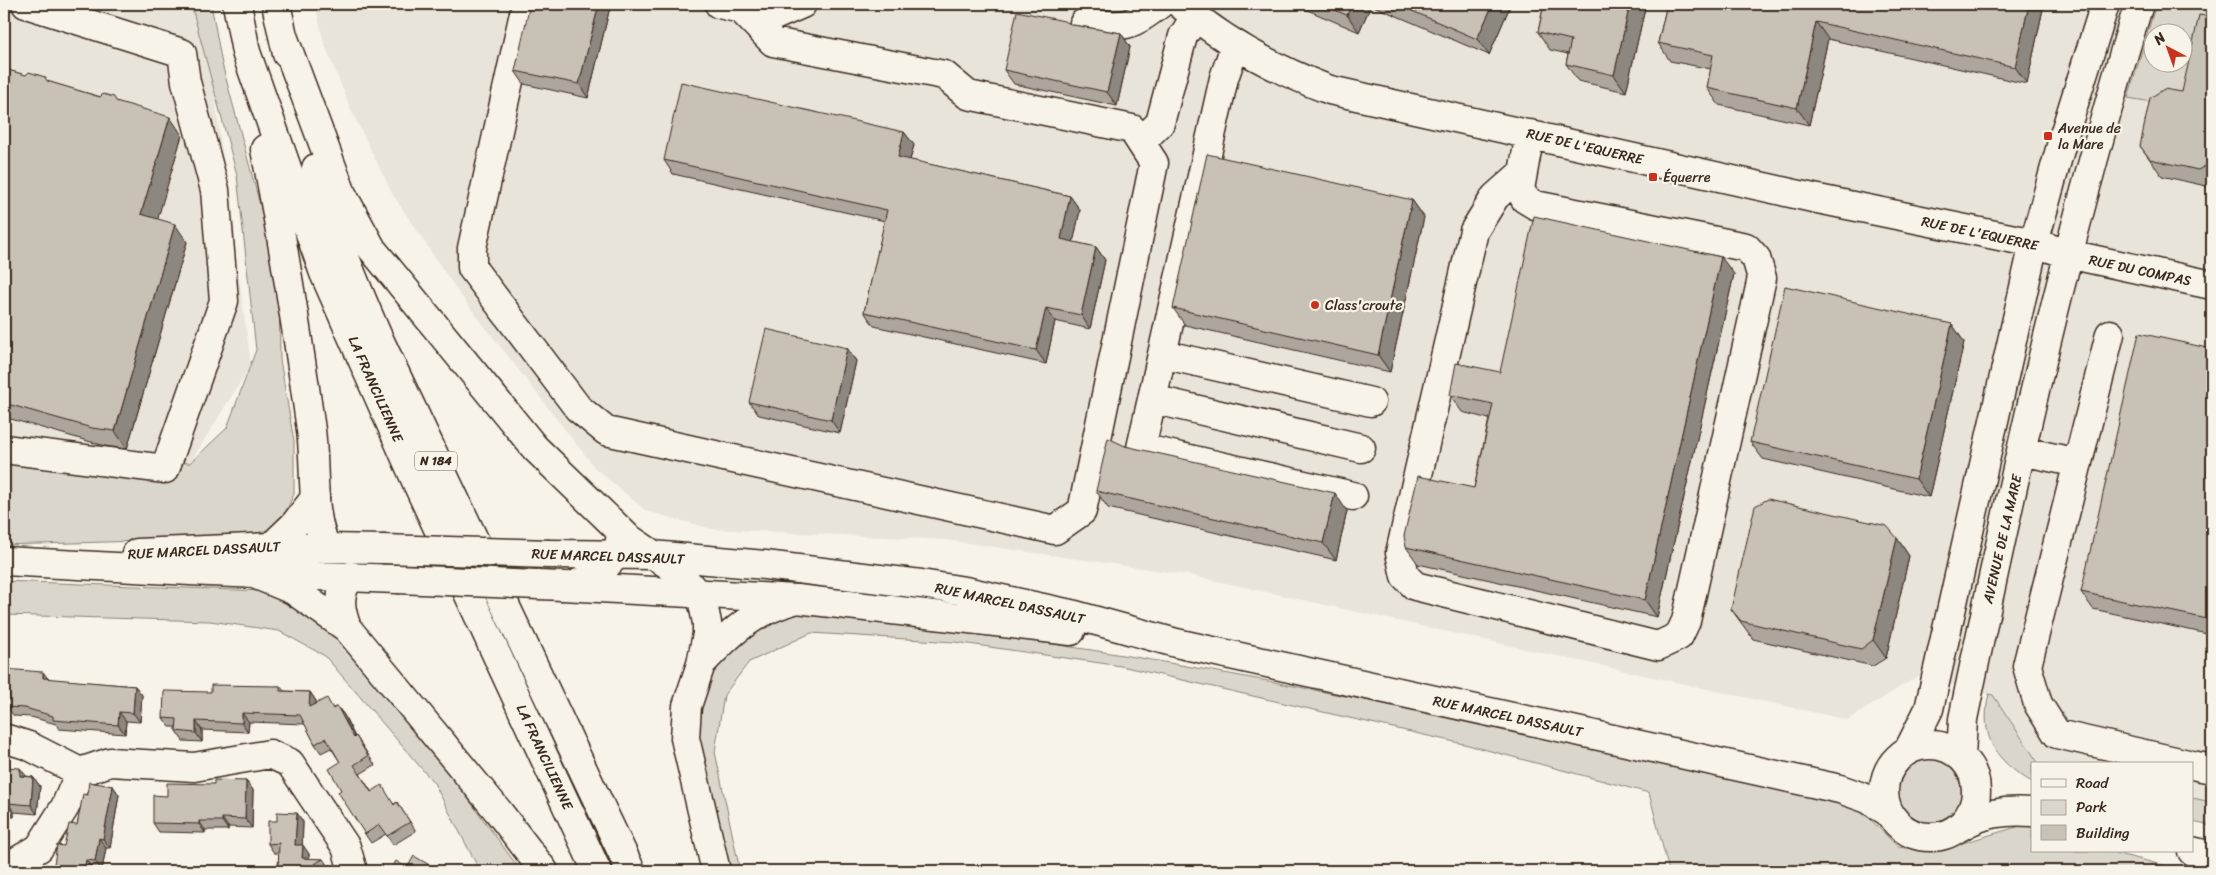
<svg xmlns="http://www.w3.org/2000/svg" width="2216" height="875" font-family="Sriracha,sans-serif">
<rect width="100%" height="100%" fill="#f7f3e8"/>
<filter id="ink" filterUnits="userSpaceOnUse"><feTurbulence type="fractalNoise" baseFrequency=".02" numOctaves="2"/><feDisplacementMap in="SourceGraphic" scale="10" xChannelSelector="R" yChannelSelector="G"/><feConvolveMatrix kernelMatrix="1 2 1 2 8 2 1 2 1" color-interpolation-filters="sRGB"/></filter>
<g filter="url(#ink)">
<path fill="#e9e4d9" fill-rule="evenodd" d="M4,4H202L251,365L190,463L4,450Z
M315,4H2212V802L2192,798V764H2039L1993,695L1918,676L1848,720L1189,575L946,540L712,529L646,511L595,468L458,292L393,195L352,112L324,43ZM2154,32H2184V62H2154Z"/>
<path fill="#dbd6cb" stroke="#8b8074" fill-rule="evenodd" d="M191,4H211L222,64L279,275L280,360L294,441V494L283,518L274,528L241,538L4,545V453L190,463L227,428L256,350L237,175Z
M2156,4H2212V32L2176,106L2128,98ZM2154,32H2184V62H2154Z
M4,581L263,591L323,619L439,759L521,871H480L434,783L325,656L279,631L210,621L4,615Z
M825,613C945,629 1066,644 1186,666C1411,706 1635,757 1858,807L1898,847L1928,851L1956,845L2020,826H2032V851H2107L2182,870L2184,861L2212,868V871H1669L1649,793L1468,745L1121,666L955,642L811,633L749,662L724,695L715,752L740,871H726L694,716L703,681L743,633L791,614Z
M1989,694L1993,695L2039,764H2032V782C1995,761 1979,736 1989,694Z
M1896 792a33 33 0 1 1 66 0a33 33 0 1 1-66 0Z
M2192,798L2212,802V826L2192,822Z"/>
<g fill="none" stroke-linecap="round" stroke-linejoin="round">
<g stroke="#3b2a1e" stroke-width="31">
<path id="minor" d="M526,4L472,248V268L578,408L606,431L1055,530L1082,511L1154,163L1132,129L968,95L944,75L773,42L741,9L719,4
M1180,4C1225,43 1274,69 1330,90L1813,198L2034,243L2068,254L2212,285
M1084,23C1124,27 1127,29 1160,4
M756,24L802,4
M1235,46L1224,78L1141,448L1353,496
M1141,142L1160,123L1183,36L1195,17
M1522,173L1495,197L1474,231L1400,553L1405,576L1415,586L1658,646L1679,636L1686,621L1762,278L1756,258L1746,247L1535,205L1525,199L1520,189L1530,134
M2110,334L2027,666L2038,704L2057,734L2188,764
M1162,354L1371,402
M1152,399L1361,448
M4,449L165,469L224,301L215,190L186,82L182,53L26,4
M2022,451L2078,463
M271,547L294,525L315,498
M137,553L271,547L382,549
M549,554L652,555L765,565L921,584L965,591L1075,615L1176,643L1840,789L1868,799L1888,812
M4,561L209,572L398,579
M563,586L797,599L1071,631
M4,738L29,746L80,772
M1884 791a46 46 0 1 1 92 0a46 46 0 1 1-92 0Z
M1909,749L1929,709L2034,243L2064,135L2105,4
M1961,757L1963,719C2013,479 2066,238 2139,4
M2192,765L2212,769
M1958,828C1982,813 2005,810 2032,812
M2192,851L2212,856
M4,869L39,848L65,807L80,772L110,762L194,767L270,754L290,763L346,847L353,871"/>
</g>
<g stroke="#3b2a1e" stroke-width="31">
<path id="highway" d="M237,4L246,52L324,273L416,481L597,871
M276,4L287,54
M283,36L342,194L372,249L535,448L627,537L676,570L702,599L707,623V634L701,664L687,706L685,738L716,871
M265,149C283,242 298,336 311,430C316,469 310,511 326,547
M316,168C331,226 354,282 378,337L631,871
M254,574L293,590L347,628L498,811L544,871
M572,586C595,577 627,557 619,529
M347,628C340,609 337,593 351,576
M701,664C731,632 753,611 797,599"/>
</g>
<use href="#minor" stroke="#f7f3e8" stroke-width="28"/>
<use href="#highway" stroke="#f7f3e8" stroke-width="28"/>
<g stroke="#3b2a1e" stroke-width="31" stroke-linecap="butt">
<path id="minor-bridge" d="M382,549L549,554
M398,579L563,586"/>
</g>
<use href="#minor-bridge" stroke="#f7f3e8" stroke-width="28"/>
</g>
<path fill="#aca69d" stroke="#3b2a1e" d="M599,4H608L610,7L588,98L524,84L515,71Z
M1293,4H1511L1489,55L1371,5L1359,32Z
M1544,4H1646L1626,92L1578,81L1566,64L1568,54L1550,50L1538,32Z
M1667,4H2044L2027,84L1828,39L1809,125L1719,105L1707,88L1711,69L1670,61L1658,43Z
M2212,17V186L2210,187L2162,176L2140,146L2182,92Z
M1073,25L1121,33L1130,47L1117,106L1014,84L1004,70Z
M4,69L118,102L182,135L157,219L187,242L127,449L105,446L4,417Z
M904,132L914,145L910,160L1070,196L1080,210L1073,242L1096,247L1105,260L1090,329L1055,321L1046,364L874,326L864,312L885,221L673,174L664,160Z
M1412,200L1424,217L1390,372L1185,325L1173,308Z
M1734,274L1657,617L1418,564L1406,547L1474,488L1489,419L1462,412L1450,395L1500,372Z
M1952,324L1964,342L1929,497L1763,459L1750,442Z
M847,348L856,361L840,433L759,415L749,402Z
M2212,349V635L2093,609L2081,592Z
M1125,446L1347,511L1336,560L1108,508L1096,491Z
M1897,538L1909,556L1886,658L1873,666L1753,639L1731,609Z
M4,669L48,679L135,686L142,695L140,722L126,721L125,734L59,729L56,724L31,717L14,716L7,707L8,701H4Z
M280,686L284,691L310,692L316,701V704L334,708L337,706L344,715L355,737L356,736L375,765L360,774L371,791L394,804L397,802L416,831L393,845L386,834L371,843L365,834L341,790L340,762L331,748L321,753L315,744L305,724L249,722L248,732L202,730V742L183,741L176,731V727H170L163,718L211,692Z
M4,767L26,776L33,777L40,786L37,814L14,812V817H4Z
M246,781L253,790L252,828L228,827V830H205V833L159,832L153,823L214,784Z
M113,786L119,795L110,848H106L102,870L93,869L64,846L77,825L87,795Z
M297,813L303,822L302,845L309,854V859H323L329,868L325,871H278L279,853H274L268,844L277,821Z"/>
<path fill="#8c877f" stroke="#3b2a1e" d="M599,4H608L610,7L588,98L579,84Z
M1352,4H1370L1371,5L1359,32L1347,15Z
M1493,4H1511L1489,55L1477,39Z
M1630,4H1646L1626,92L1614,75Z
M2029,4H2044L2027,84L2015,67Z
M1816,22L1828,39L1809,125L1797,108Z
M1121,33L1130,47L1117,106L1107,92Z
M170,117L182,135L154,232L141,214Z
M904,132L914,145L907,171L898,157Z
M1070,196L1080,210L1071,253L1061,239Z
M1412,200L1424,217L1390,372L1378,355Z
M175,224L187,242L127,449L115,431Z
M1096,247L1105,260L1090,329L1081,315Z
M1721,257L1734,274L1657,617L1645,600Z
M1046,308L1055,321L1046,364L1036,350Z
M1952,324L1964,342L1929,497L1916,479Z
M847,348L856,361L840,433L831,420Z
M1335,493L1347,511L1336,560L1323,543Z
M1897,538L1909,556L1886,658L1873,640Z
M43,672L50,681L43,678Z
M135,686L142,695L140,722L133,713Z
M310,692L316,701V716L309,707Z
M337,706L344,715L360,747L354,738Z
M119,712L126,721L125,734L118,725Z
M242,713L249,722L248,732L242,723Z
M196,721L202,730V742L196,733Z
M20,768L27,777L20,776Z
M33,777L40,786L37,814L31,805Z
M246,781L253,790L252,828L245,819Z
M113,786L119,795L110,848L103,839Z
M8,803L14,812V817L7,808Z
M297,813L303,822L302,854L295,845Z
M222,818L228,827V830L222,821Z
M199,821L205,830V833L199,824Z
M99,838L106,848L102,870L95,861Z
M303,845L309,854L308,867L302,858Z
M86,860L93,869L92,871H84Z"/>
<path fill="#c8c1b6" stroke="#3b2a1e" d="M530,4H599L579,84L515,71Z
M1320,4H1352L1347,15Z
M1396,4H1493L1477,39Z
M1544,4H1630L1614,75L1566,64L1571,40L1538,32Z
M1667,4H2029L2015,67L1816,22L1797,108L1707,88L1713,55L1658,43Z
M1017,11L1064,21L1073,25L1121,33L1107,92L1004,70Z
M2199,15L2212,17V162L2198,170L2150,159L2140,146L2150,98L2164,89L2182,92Z
M4,69L26,75L29,72L45,77L47,81L100,97L103,94L114,97L116,101L170,117L141,214L175,224L115,431L92,428L4,403Z
M681,82L904,132L898,157L1070,196L1061,239L1096,247L1081,315L1046,308L1036,350L864,312L887,210L664,160Z
M1207,154L1412,200L1378,355L1173,308Z
M1534,216L1721,257L1645,600L1406,547L1404,536L1418,476L1474,488L1493,404L1450,395L1456,363L1500,372Z
M1785,286L1952,324L1916,479L1750,442Z
M766,329L847,348L831,420L749,402Z
M2139,333L2212,349V620L2081,592Z
M1108,438L1125,446L1335,493L1323,543L1096,491Z
M1768,499L1887,526L1897,538L1873,640L1861,649L1741,621L1731,609L1755,506Z
M4,669L43,672V678L135,686L133,713L119,712L118,725L53,720V716L25,708L7,707L9,693L4,692Z
M211,685L280,686V691L310,692L309,707L327,698L333,709L337,706L354,738L356,736L368,756L354,765L371,792L382,785L394,805L397,802L410,822L387,836L379,825L365,834L338,792L341,790L329,769L340,762L326,738L315,744L300,715L242,713V723L196,721V733L176,731L177,719L163,718L164,691L211,692Z
M4,767L20,768V776L33,777L31,805L8,803L7,808H4Z
M214,780L246,781L245,819L222,818V821H199V824L153,823V795L167,796V783L214,784Z
M89,782L113,786L103,839L99,838L95,861L86,860L84,871H53L57,845L64,846L69,824L77,825L83,794L87,795Z
M277,812L297,813L295,845H303L302,858L323,859L303,871H278L279,843L268,844V821H277Z
M414,856L438,870L437,871H390L396,861L407,868Z"/>
</g>
<g fill="#c8321e" stroke="#f7f3e8" stroke-width="2">
<rect x="2043" y="131" width="10" height="10" rx="2.5"/>
<rect x="1648" y="172" width="10" height="10" rx="2.5"/>
<circle cx="1315" cy="305" r="5"/>
</g>
<g text-anchor="middle" stroke-width="4.5" stroke-linejoin="round" paint-order="stroke">
<rect fill="#f7f3e8" stroke="#73665b" stroke-width="1" x="415" y="451.5" width="42" height="19" rx="4"/>
<g font-size="12" font-weight="bold" fill="#3b2a1e">
<text x="436" y="465">N 184</text>
</g>
<g font-size="14" fill="#3b2a1e" stroke="#f7f3e8" text-anchor="start">
<text x="2058" y="133">Avenue de<tspan x="2058" dy="16">la Mare</tspan></text>
<text x="1663" y="182">Équerre</text>
<text x="1325" y="310">Class'croute</text>
</g>
<g font-size="14" fill="#3b2a1e" stroke="#f7f3e8">
<text transform="translate(1585 146) rotate(13)" y="5">RUE DE L'EQUERRE</text>
<text transform="translate(1980 233) rotate(12)" y="5">RUE DE L'EQUERRE</text>
<text transform="translate(2140 270) rotate(12)" y="5">RUE DU COMPAS</text>
<text transform="translate(376 389) rotate(66)" y="5">LA FRANCILIENNE</text>
<text transform="translate(2002 539) rotate(-77)" y="5">AVENUE DE LA MARE</text>
<text transform="translate(204 550) rotate(-3)" y="5">RUE MARCEL DASSAULT</text>
<text transform="translate(608 556) rotate(2)" y="5">RUE MARCEL DASSAULT</text>
<text transform="translate(1010 603) rotate(12)" y="5">RUE MARCEL DASSAULT</text>
<text transform="translate(1508 716) rotate(12)" y="5">RUE MARCEL DASSAULT</text>
<text transform="translate(545 757) rotate(65)" y="5">LA FRANCILIENNE</text>
</g>
</g>
<rect width="2216" height="875" fill="none" stroke="#f7f3e8" stroke-width="20"/>
<rect x="10" y="10" width="2196" height="855" fill="none" stroke="#3b2a1e" stroke-width="2" filter="url(#ink)"/>
<rect x="2031" y="762" width="162" height="90" fill="#f7f3e8" stroke="#aca397"/>
<rect x="2041" y="779" width="25" height="8" fill="#f7f3e8" stroke="#aca397"/>
<text x="2076" y="788" font-size="15" fill="#3b2a1e">Road</text>
<rect x="2041" y="800" width="25" height="15" fill="#dbd6cb" stroke="#aca397"/>
<text x="2076" y="812" font-size="15" fill="#3b2a1e">Park</text>
<rect x="2041" y="825" width="25" height="15" fill="#c8c1b6" stroke="#aca397"/>
<text x="2076" y="838" font-size="15" fill="#3b2a1e">Building</text>
<g transform="translate(2168 48) rotate(319)"><circle r="24" fill="#f7f3e8" stroke="#aca397"/>
<path d="M0-4L9 19L0 12L-9 19Z" fill="#c8321e"/>
<text y="-8" font-size="14" font-weight="bold" text-anchor="middle" fill="#3b2a1e">N</text>
</g>
</svg>
